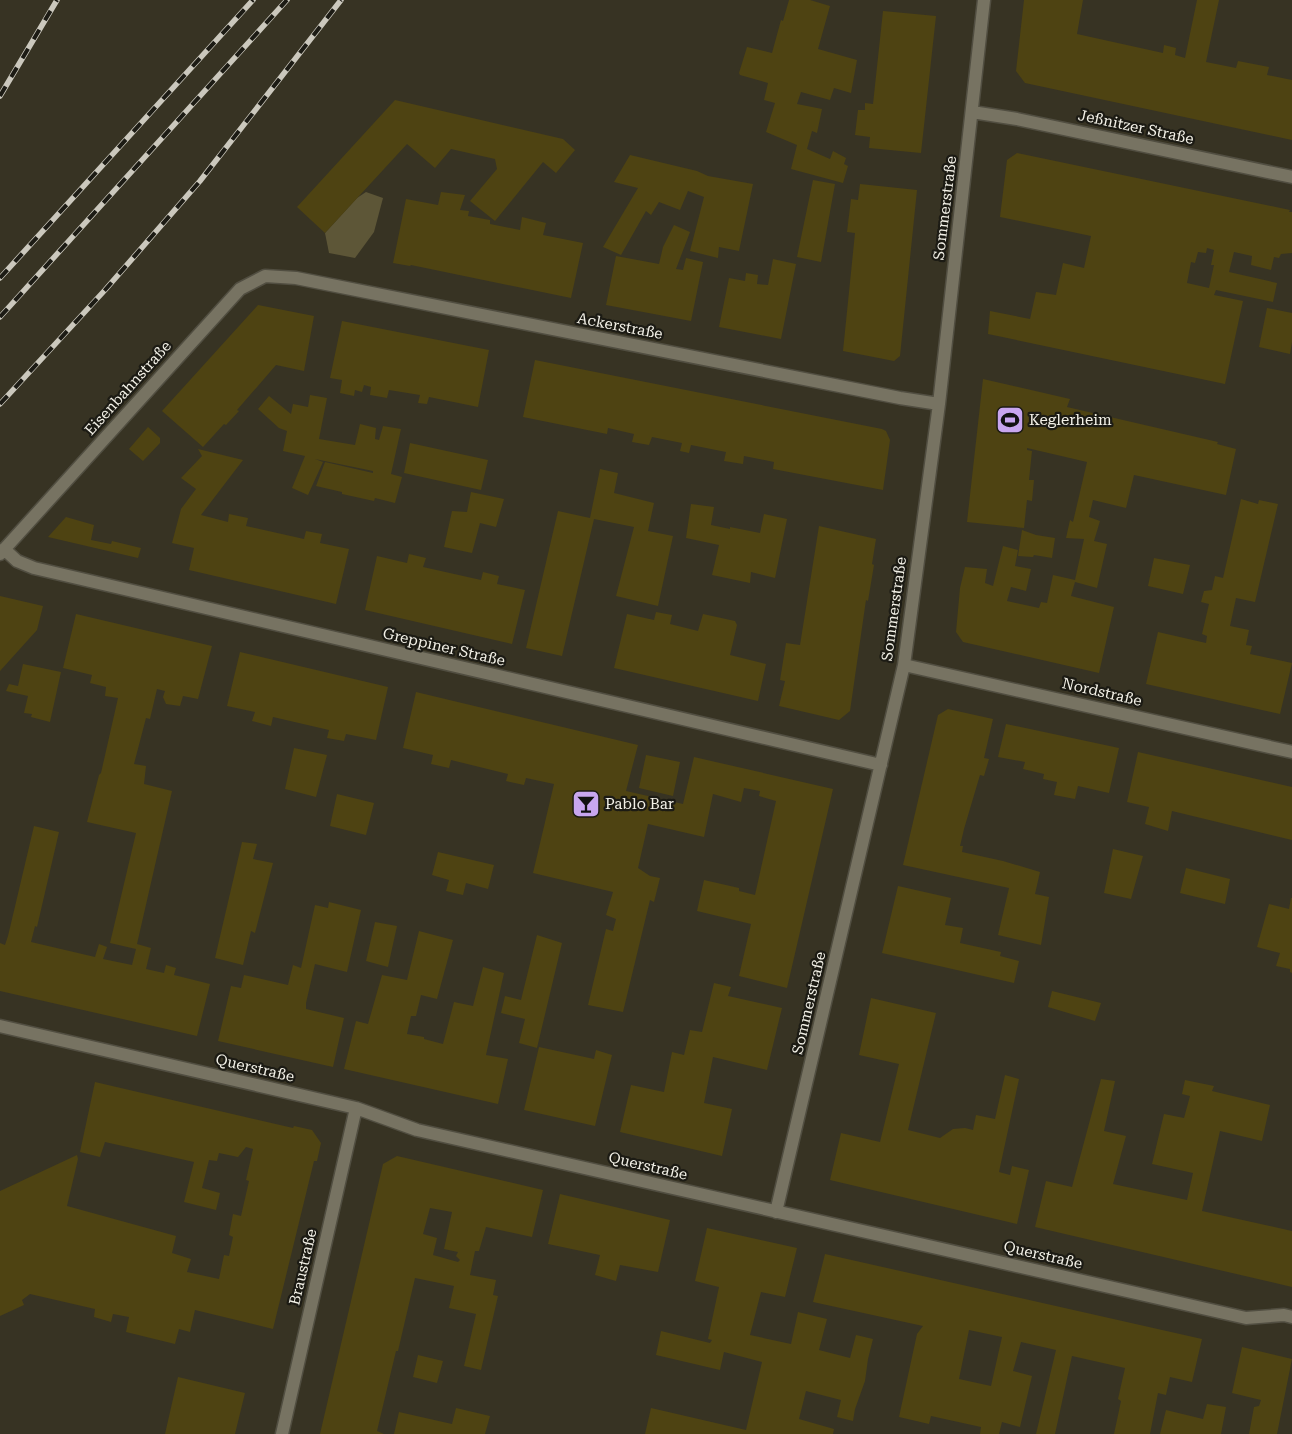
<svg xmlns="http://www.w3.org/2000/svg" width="1292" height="1434" font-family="'Roboto Serif',serif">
<rect width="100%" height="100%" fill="#373323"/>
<path fill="#5d5637" d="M366,192L383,198L374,232L355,258L329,253L325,233L357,198Z"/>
<path fill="#4e4312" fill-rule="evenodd" d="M789,0H810L830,6L818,49L857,60L851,93L834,88L830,100L801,92L797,104L822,109L817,133L812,131L807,149L830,159L833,151L846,158L844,164L848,166L843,183L791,169L797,145L766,132L775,103L764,100L768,83L740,75L739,73L747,47L772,53L781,20L783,21Z
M1024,0H1083L1077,34L1163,53L1164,45L1176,48L1175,55L1185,58L1197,0H1219L1206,62L1236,68L1238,61L1269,67L1267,75L1292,80V140L1025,83L1016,71Z
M883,11L936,16L921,153L869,148L870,137L855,135L858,110H865V103L873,104Z
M395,100L563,139L575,150L556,173L543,162L495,221L470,201L497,169L495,159L451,149L435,168L407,144L325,233L297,207Z
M1017,153L1290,210L1289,212H1292V253L1281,254L1279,258L1274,257L1271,270L1251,265L1252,256L1234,252L1229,272L1277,283L1273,302L1216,290L1214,295L1243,301L1225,384L988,334L990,311L1030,319L1036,292L1056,295L1063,263L1084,268L1091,236L1000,217L1007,160ZM1207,248L1214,250L1211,265H1214L1209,288L1187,283L1191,262L1195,263L1198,252L1206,253Z
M630,155L697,171L708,176L753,184L739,251L719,247L718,258L690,251L704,197L688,191L680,210L659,202L651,215L646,211L621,255L603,247L638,188L614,182Z
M813,180L835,184L821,262L797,257Z
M860,184L917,190L900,356L894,361L843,351L855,233L847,232L851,199L858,200Z
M441,192L465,195L460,210L469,211L468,216L490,220V224L520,230L522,217L546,223L543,235L583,243L571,298L411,265L410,266L393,263L406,199L438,205Z
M674,225L690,232L676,269L683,270L686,258L703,262L691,321L606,305L616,256L659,264L663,247Z
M773,259L796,264L781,339L719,327L729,278L745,281L746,273L758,275L757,284L768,285Z
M258,305L314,316L304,371L276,365L237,410L239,411L226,425L224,424L203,447L162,411Z
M1267,308L1292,313V342L1290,354L1259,347Z
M342,321L489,350L478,407L429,397L427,404L418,403L420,395L389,390L387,398L370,395L371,387L364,385L362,392L355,390L354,396L340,393L342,380L330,378Z
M535,360L882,429L886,431L890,440L883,490L773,469L774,462L744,456L743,464L724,461L726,452L691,445L689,453L680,451L682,443L652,437L649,445L632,442L634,434L608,428L607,434L523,417Z
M983,379L1070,399L1067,407L1218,442L1217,444L1236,449L1226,495L1134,475L1126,508L1093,500L1089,517L1100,521L1094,541L1107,544L1097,588L1075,582L1071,596L1114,607L1099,673L963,642L956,632L960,588L965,567L987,569L985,583L993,586L1003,546L1018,550L1015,566L1031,569L1026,591L1011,587L1007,601L1039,608L1041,602L1047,603L1053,575L1075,580L1084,539L1066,538L1070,520L1073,522L1087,462L1027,448V450L1032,451L1029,480H1034L1032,501L1027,500L1024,528L967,522Z
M310,395L327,398L319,439L355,445L360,424L376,428L375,439L379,440L383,426L401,429L391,474L402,477L395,503L375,498L374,501L342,494V492L316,486L325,462L373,473V471L315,459L323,462L308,495L292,488L305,456L283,451L287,431L279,428L258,409L269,396L291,414L293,404L308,407Z
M148,427L160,438V443L143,461L129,449Z
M410,443L488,460L481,490L404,473Z
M198,449L243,460L201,515L228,522L229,514L248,518L246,526L304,539L306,531L322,534L320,543L349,549L336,604L189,570L194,548L172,543L181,509L196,489L181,478L202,456Z
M600,469L618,473L614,493L654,503L648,531L673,536L658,606L616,596L634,527L594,519L562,656L526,648L558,511L590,518Z
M471,492L504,499L496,527L480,523L472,553L444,547L452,511L467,512Z
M1241,499L1258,504L1259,500L1278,504L1255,602L1236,598L1230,626L1249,630L1246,645L1252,646L1250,654L1292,663L1280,714L1146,684L1158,632L1206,643L1207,636L1202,634L1209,604L1201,602L1204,591L1212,590L1215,576L1223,578Z
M691,504L714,507L711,525L730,529V527L760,533L764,514L787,519L775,578L751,572L750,583L712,575L719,545L686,538Z
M66,517L94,525L91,540L111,544L112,541L141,548L138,558L48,537Z
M819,526L876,539L872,564L874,565L868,601L866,600L850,711L839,720L779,706L785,681L780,680L786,643L800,645Z
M1022,530L1036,535L1055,538L1052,558L1034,555L1033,557L1018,556Z
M409,554L426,558L423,567L481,580L483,572L499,576L497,584L525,590L512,644L365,610L377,556L407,563Z
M1154,558L1190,565L1183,594L1148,586Z
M0,596L43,606L37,630L0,671Z
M656,612L672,615L670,624L698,631L703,614L735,621L737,625L730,655L766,664L758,701L614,668L627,614L654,620Z
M76,614L212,646L198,699L183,696L180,706L166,704L163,697L165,691L157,689L150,719L146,718L134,764L146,766L144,784L172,791L137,944L151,948L146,969L164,973L166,965L176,968L174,975L210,984L197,1036L0,991V943L5,945L8,936L34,826L59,832L37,927L35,926L31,942L95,957L99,944L107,947L103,959L132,965L136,949L110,943L136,833L87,822L99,775L101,773L118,698L105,696L106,687L90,683L92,675L63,668Z
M240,652L388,687L376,740L346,734L344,741L327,738L329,730L273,717L271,726L252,721L255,712L227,706Z
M23,664L61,672L50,722L31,717L32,714L24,713L28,696L6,691L9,684L18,686Z
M416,692L638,745L626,791L683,804L694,757L833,789L787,988L739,976L751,924L697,911L704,880L739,888V891L755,895L776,801L759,796L760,791L744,788L741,802L713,794L704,837L648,824L638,868L650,876L660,878L654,902L650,900L623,1012L588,1005L606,929L613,931L616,919L606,915L613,892L533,873L554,784L526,778L524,785L506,781L508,774L451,760L449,768L431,764L433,755L403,748Z
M948,709L993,719L984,758L989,759L984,776L980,775L964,829L960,846H963L962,852L1003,861L1040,872L1035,894L1049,897L1041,945L998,935L1009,888L903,865L938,715Z
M1006,724L1119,748L1109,793L1078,786L1075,799L1054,795L1057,782L1043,779L1044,774L1023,769L1025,762L998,757Z
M294,748L327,755L316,797L285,789Z
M1138,752L1292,787V840L1172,811L1168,831L1145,824L1149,807L1127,802Z
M646,755L680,762L673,796L639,788Z
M337,794L374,803L366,835L330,826Z
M242,842L257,844L253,859L273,863L255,933L251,931L243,965L215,958Z
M1113,849L1143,856L1131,899L1104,893Z
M438,852L494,865L488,889L466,883L463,895L446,891L449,880L432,875Z
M1186,868L1230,879L1225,904L1180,893Z
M898,886L951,898L945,925L963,928L960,943L1001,952L1000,956L1019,961L1014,983L882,953Z
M1291,898H1292V973L1290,972V969L1276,966L1280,953L1257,947L1269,904L1289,909Z
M329,902L361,910L347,972L315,964L306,1003V1009L344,1018L333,1067L218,1041L231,986L241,988L244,975L288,985L293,965L301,968L315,905L328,908Z
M375,922L397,926L388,967L366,961Z
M419,931L453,940L437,999L421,995L416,1016H411L407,1034L424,1037V1039L443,1044L454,1002L473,1006L483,967L504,973L486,1055L508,1059L498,1104L344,1069L356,1021L368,1024L382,975L407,980Z
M537,935L562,943L537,1048L519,1043L525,1019L501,1013L505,996L521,1000Z
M714,983L731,987L728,996L782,1008L767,1070L713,1057L704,1103L732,1109L722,1156L620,1132L631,1085L664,1092L672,1052L684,1055L690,1030L702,1032Z
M1052,991L1101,1003L1095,1021L1048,1007Z
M871,998L936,1013L908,1130L940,1138L953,1129L965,1128L973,1130L976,1115L995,1119L1005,1075L1019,1079L999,1172L1010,1175L1012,1166L1029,1170L1017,1224L830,1180L841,1133L880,1142L899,1064L859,1055Z
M539,1047L594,1059L596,1050L612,1055L595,1126L524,1110Z
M1101,1079L1115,1081L1104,1131L1126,1136L1113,1184L1187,1200L1193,1173L1152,1164L1164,1114L1184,1118L1190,1096L1182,1094L1185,1080L1214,1086L1212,1091L1270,1105L1262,1141L1220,1131L1202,1211L1292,1231V1287L1035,1227L1046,1181L1072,1187Z
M95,1082L293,1128L294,1126L312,1130L321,1143L317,1161H314L273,1329L195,1310L190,1332L179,1329L175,1344L126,1332L129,1317L113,1314L111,1322L94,1317L95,1309L30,1294L22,1300L24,1305L0,1316V1191L77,1155L78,1159L67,1206L176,1236L172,1253L191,1259L187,1272L219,1279L224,1255L229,1256L233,1237L229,1235L233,1214L241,1216L249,1181L246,1180L253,1149L246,1147L238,1157L219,1153L217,1161L209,1160L202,1188L220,1193L216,1210L184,1202L194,1162L105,1142L100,1157L80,1152Z
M397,1156L543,1190L532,1237L486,1227L479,1251H475L470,1275L496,1280L493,1295L498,1296L481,1370L464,1366L476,1314L449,1308L454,1286L415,1278L398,1351H396L377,1431L384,1434H320L383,1164ZM430,1208L452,1212L444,1249L458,1252L456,1256L460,1260L458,1262L433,1255L437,1238L423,1234Z
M560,1194L670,1220L658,1272L620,1265L616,1281L595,1275L600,1255L548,1244Z
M707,1228L797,1248L785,1297L761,1292L750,1335L791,1344L798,1312L827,1319L819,1350L850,1358L856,1335L873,1339L868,1359L865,1381L855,1409L853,1421L837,1417L841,1400L806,1391L799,1419L834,1429L833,1434H645L651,1408L746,1430L762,1362L724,1352L720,1370L656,1355L661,1331L710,1343L712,1340L708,1339L719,1287L695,1281Z
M825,1254L1202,1339L1192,1382L1170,1377L1166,1395L1158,1393L1150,1434H1114L1121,1401L1118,1399L1125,1368L1072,1356L1055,1434H1036L1056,1350L1021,1342L1013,1371L1032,1376L1020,1427L1002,1422L999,1434H980L981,1427L931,1416L929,1424L899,1417L917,1334L923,1326L813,1302ZM969,1330L1002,1337L991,1386L959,1379Z
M1242,1347L1292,1359L1277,1434H1249L1254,1407L1259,1406L1261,1400L1232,1393Z
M418,1355L443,1361L437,1383L413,1377Z
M178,1377L245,1393L235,1434H165Z
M1207,1404L1226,1407L1221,1434H1160L1166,1410L1203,1419Z
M456,1408L490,1416L485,1434H394L399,1412L452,1424Z"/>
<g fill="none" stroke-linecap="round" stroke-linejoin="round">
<g stroke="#514e41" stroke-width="15">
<path id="minor" d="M972,112L1017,119L1292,177
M4,549L17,561L34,568L881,765
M0,554L240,289L265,276L296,278L900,398L939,404
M904,665L1292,752
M0,1026L356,1108L417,1130L1246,1318L1284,1315L1292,1317
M776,1212L904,665L939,404L984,0
M282,1434L356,1108"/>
</g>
<use href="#minor" stroke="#777362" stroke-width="12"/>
<g stroke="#cbc8bd" stroke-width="5.5">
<path id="rail" d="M0,96L57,0
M0,278L253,0
M0,317L287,0
M0,404L105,290L200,181L341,0"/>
</g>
<use href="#rail" stroke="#1c1b14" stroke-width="4" stroke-dasharray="11" stroke-linecap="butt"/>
</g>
<defs>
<g id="stadium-square" transform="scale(1.4375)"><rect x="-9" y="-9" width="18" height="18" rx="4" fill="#c8a6ef" stroke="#1c1b14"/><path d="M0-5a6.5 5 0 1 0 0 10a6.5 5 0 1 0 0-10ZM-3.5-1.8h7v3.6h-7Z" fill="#111"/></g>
<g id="bar-square" transform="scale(1.4375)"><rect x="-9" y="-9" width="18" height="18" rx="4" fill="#c8a6ef" stroke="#1c1b14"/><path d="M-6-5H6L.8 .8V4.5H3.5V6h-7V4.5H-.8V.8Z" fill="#111"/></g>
</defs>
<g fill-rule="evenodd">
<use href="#stadium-square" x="1010" y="420"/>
<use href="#bar-square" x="586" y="804"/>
</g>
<g text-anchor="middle" stroke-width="4.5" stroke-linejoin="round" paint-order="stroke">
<g font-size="15" fill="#f3f1e7" stroke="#1c1b14">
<text transform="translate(1136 127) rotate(12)" y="5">Jeßnitzer Straße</text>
<text transform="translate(945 208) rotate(-83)" y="5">Sommerstraße</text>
<text transform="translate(620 326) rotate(11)" y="5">Ackerstraße</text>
<text transform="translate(128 388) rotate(-48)" y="5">Eisenbahnstraße</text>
<text transform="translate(894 609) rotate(-82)" y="5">Sommerstraße</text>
<text transform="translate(444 647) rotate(13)" y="5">Greppiner Straße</text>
<text transform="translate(1102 692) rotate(13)" y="5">Nordstraße</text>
<text transform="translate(809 1003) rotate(-77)" y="5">Sommerstraße</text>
<text transform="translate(255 1068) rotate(13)" y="5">Querstraße</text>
<text transform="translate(648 1166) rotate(13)" y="5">Querstraße</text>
<text transform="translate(1043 1255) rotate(13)" y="5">Querstraße</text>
<text transform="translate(303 1267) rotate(-77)" y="5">Braustraße</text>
</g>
<g font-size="15" fill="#f3f1e7" stroke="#1c1b14" text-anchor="start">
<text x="1029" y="425">Keglerheim</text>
<text x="605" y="809">Pablo Bar</text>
</g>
</g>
</svg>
